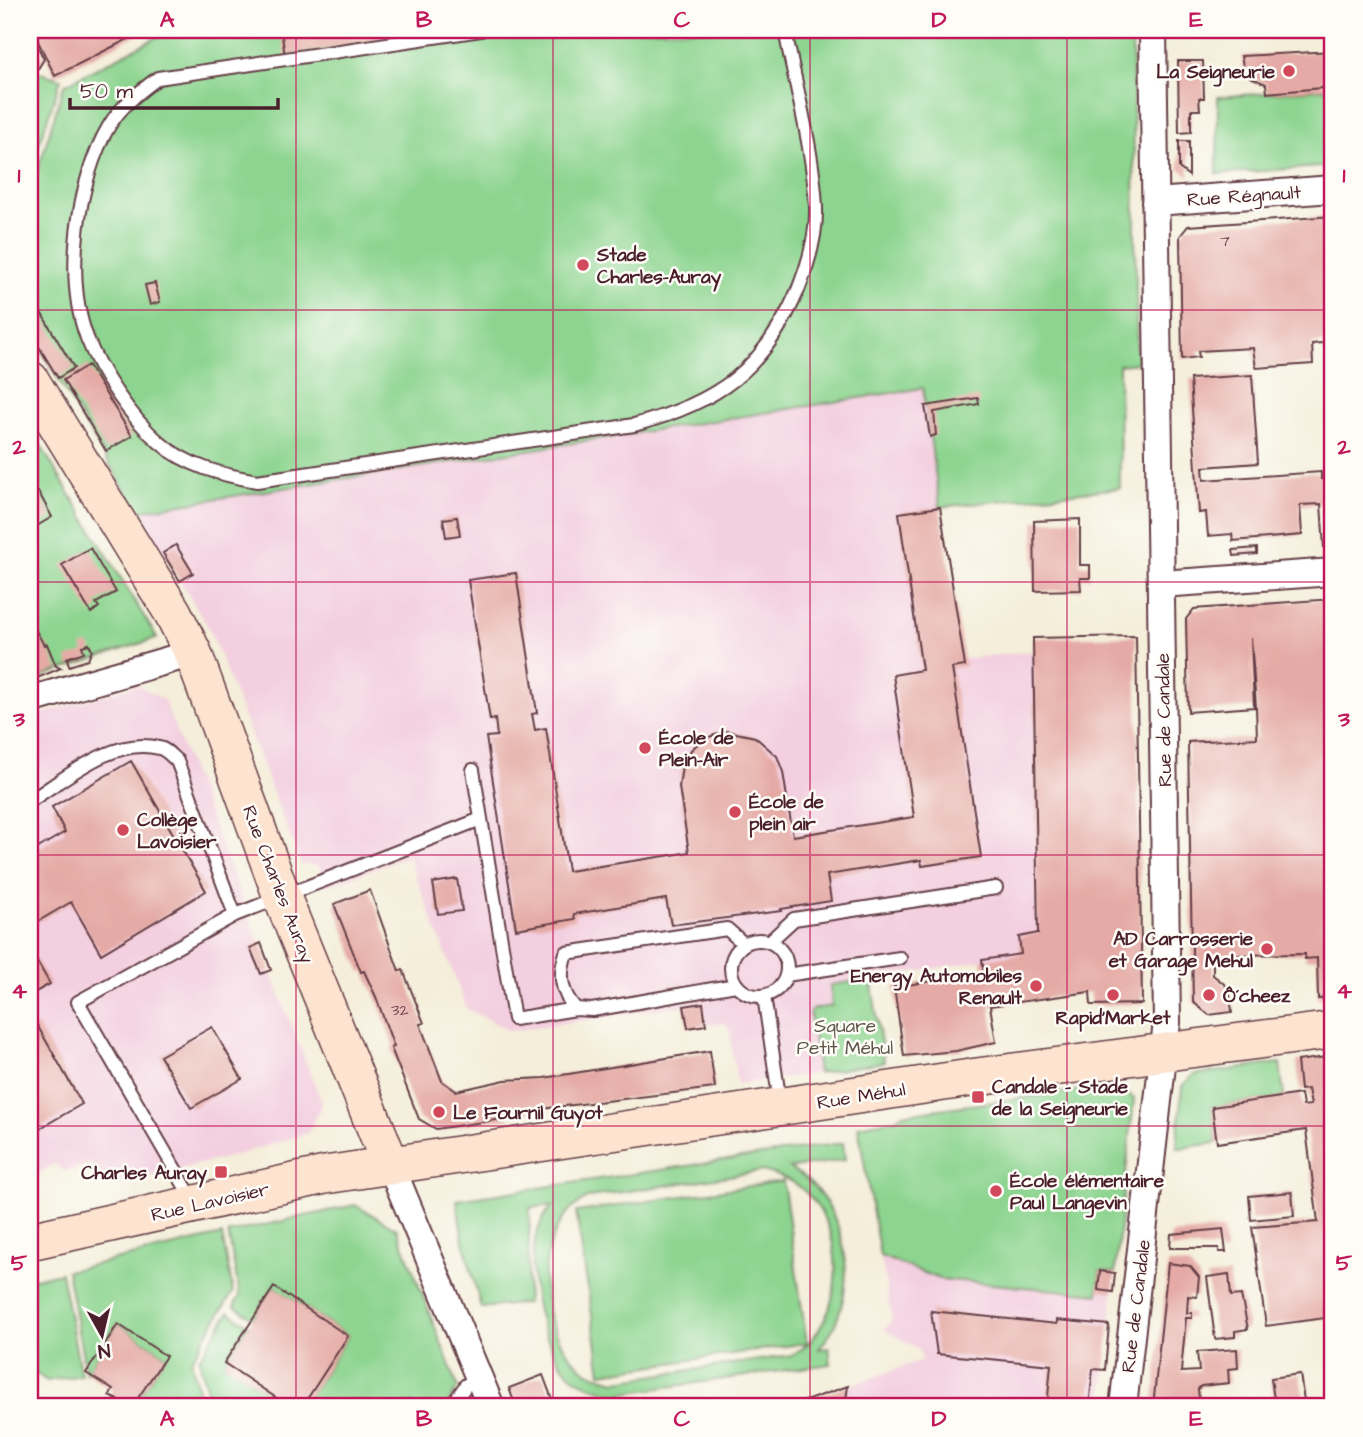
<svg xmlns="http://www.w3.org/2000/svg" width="1363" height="1437" font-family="'Architects Daughter',sans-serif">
<rect width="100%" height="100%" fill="#fdfcf7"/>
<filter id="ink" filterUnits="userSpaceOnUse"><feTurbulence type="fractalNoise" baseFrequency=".0143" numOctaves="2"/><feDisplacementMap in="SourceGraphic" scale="14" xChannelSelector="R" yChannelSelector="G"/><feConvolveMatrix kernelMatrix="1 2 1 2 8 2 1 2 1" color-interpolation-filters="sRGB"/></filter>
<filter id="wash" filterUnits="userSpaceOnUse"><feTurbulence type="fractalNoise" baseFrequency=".00686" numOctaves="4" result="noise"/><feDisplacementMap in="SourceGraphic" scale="28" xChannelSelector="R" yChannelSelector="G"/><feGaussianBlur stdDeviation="1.57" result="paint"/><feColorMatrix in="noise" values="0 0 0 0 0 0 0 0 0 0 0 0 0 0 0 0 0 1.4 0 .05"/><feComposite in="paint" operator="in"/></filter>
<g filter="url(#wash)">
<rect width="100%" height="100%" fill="#f4eeda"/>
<path fill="#f3cfdf" d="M923,388L963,659L1033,651L1038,933L1019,937L1021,954L830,985L833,1006L813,1009L810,1013L818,1073L737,1084L729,1027L723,1023L706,1025L703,1003L510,1031L467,1009L408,856L327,886L319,865H301L210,630L138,511Z
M137,685L164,700L322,1103L308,1133L233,1156L109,1186L92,1163L65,1171L54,1164L30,1178V717Z
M1119,1085L1134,1099L1101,1407H845L848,1386L922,1360L919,1350L885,1330L892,1320L858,1126L896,1119L903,1114Z"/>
<path fill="#8cd48f" stroke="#6b7a5d" stroke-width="2" fill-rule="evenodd" d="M171,30H194L196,33L202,30H1132L1137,363L1119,365L1120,488L940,507L923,388L138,511L30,333V196L64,85Z
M30,70L61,79L30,170Z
M1333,88V166L1217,174L1218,97Z
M30,428L157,638L37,678L30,665Z
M871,979L884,1062L818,1073L810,1013L813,1009L832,1006L830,985Z
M1280,1063L1284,1097L1212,1107L1217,1143L1177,1148L1182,1086L1193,1075Z
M1119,1085L1134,1099L1115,1273L1100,1271L1098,1294L940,1279L880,1256L858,1126L896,1119L903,1114Z
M843,1143L845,1160L789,1168C851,1200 864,1298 819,1349L829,1348L831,1364L617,1394C600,1390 581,1385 568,1372C534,1335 516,1243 553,1205L530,1208L527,1303L481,1308L462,1236L457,1200ZM762,1171C774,1174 787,1178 797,1185C850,1223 848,1323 793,1355L617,1381C603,1378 589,1375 578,1364C539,1328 533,1255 567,1213C572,1207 581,1202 589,1197Z
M783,1181L807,1343L601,1373L576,1212Z
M355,1205L397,1229L458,1387L445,1407H416L411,1404L408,1407H302L348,1336L274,1287L253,1318L234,1306L240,1296L228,1233Z
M222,1235L233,1292L191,1360L202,1407H132L166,1356L118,1324L86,1373L67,1271Z
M61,1273L81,1375L47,1381L30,1369V1279Z
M229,1312L249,1325L224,1363L281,1401L247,1407H211L199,1359Z"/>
<g id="blocks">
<path fill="#e5aaa5" d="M30,30H146L55,76L35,35L30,37Z
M281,30H440L441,31L285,56Z
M37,45L44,59L36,72L30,70V55Z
M1333,51V87L1267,93L1266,84L1250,77L1244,70L1241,56Z
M1178,61H1203L1204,98H1199L1200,110H1191V132L1179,133Z
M1179,141H1189V176L1179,168Z
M1333,216V342L1312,344L1313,364L1256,368L1253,348L1198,351L1199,357L1182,359L1180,236L1188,226Z
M155,283L160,302L150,305L145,285Z
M30,294L74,368L58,378L30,332Z
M88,365L132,436L106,451L63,380Z
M1252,375L1258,463L1203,467L1204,480L1321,472V479L1333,477V547L1324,548L1321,504L1300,505L1302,535L1233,541L1232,534L1208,536L1206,512L1199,513L1190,379Z
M978,398L979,404L934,412L936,435L930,437L925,406Z
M38,491L52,517L30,530V496Z
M940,507L965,666L952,668L981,857L922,866L921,860L827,875L831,901L781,909L782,911L671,925L666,899L574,914L575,919L516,929L486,737L497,736L495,719L490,720L468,580L516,573L537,713L532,714L535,730L546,728L568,871L678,854L689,852L679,787L682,766L691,750L703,739L727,731L755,737L777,756L783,772L793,836L914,817L893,675L922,670L899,513Z
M457,517L460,535L446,537L443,519Z
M1080,519V565H1090V578H1080L1081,590L1035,591L1034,521Z
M176,545L193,573L180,581L163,553Z
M90,548L116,592L96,603L99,607L91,613L62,565Z
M1257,548V554L1234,556L1233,550Z
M1333,599V997L1318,999L1317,958L1305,959V954L1225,955V960L1213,961V975L1229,988L1232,1012L1209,1015L1193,1002L1188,742L1257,738L1256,707L1251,638L1254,707L1188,712L1186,619L1194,609Z
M30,620L44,645L47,644L56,666L61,668L30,681Z
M1136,636L1142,1004L1091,1005L1090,992L990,1006L996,1042L956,1051L904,1056L894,987L984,973L982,960L1021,954L1019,937L1038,933L1033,638Z
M89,644L92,650L88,660L69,666L67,658L84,652L82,646Z
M131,761L206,891L101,954L71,902L30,926V853L65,832L52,807Z
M457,879L462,911L438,914L433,883Z
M370,890L399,971L403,970L424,1023L420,1024L442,1081L456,1091L505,1080L544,1078L710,1051L715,1088L556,1107L510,1114V1118L436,1129L419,1119L391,1048L394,1047L376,997L364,971L361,972L334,904Z
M261,943L271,970L261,974L250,948Z
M30,949L50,984L30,995Z
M703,1003L706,1025L688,1028L684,1006Z
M37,1025L82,1104L30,1134V1028Z
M212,1027L242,1079L191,1108L160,1056Z
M1333,1056V1317L1266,1326L1252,1227L1318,1222L1306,1130L1217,1143L1212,1107L1301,1094L1303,1106L1311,1105L1308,1089L1300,1090L1297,1061Z
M1292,1192L1294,1216L1251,1220L1249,1196Z
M1223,1229L1226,1252H1219V1248H1170L1171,1234Z
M1168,1263L1190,1266L1199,1277L1197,1297L1188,1296L1187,1313H1192V1318H1186L1181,1372L1199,1371L1197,1352L1237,1349L1238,1368L1228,1369L1229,1383L1201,1386L1198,1389L1200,1407H1153Z
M1100,1271L1115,1273L1113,1292L1098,1290Z
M1229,1274L1231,1296L1241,1295L1248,1329L1235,1331V1337L1215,1339L1207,1277Z
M274,1287L348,1336L302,1407H290L224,1363Z
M931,1311L1057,1324V1320L1109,1325L1105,1370L1093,1369L1089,1407H1047L1051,1365L937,1354Z
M118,1324L166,1356L132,1407L109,1396L113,1390L86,1373Z
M1300,1374L1305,1407H1275L1271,1378Z
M543,1375L555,1407H516L509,1388Z
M848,1386L845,1407H788Z"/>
</g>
</g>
<g filter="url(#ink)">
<use href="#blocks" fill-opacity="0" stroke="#643e45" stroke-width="2"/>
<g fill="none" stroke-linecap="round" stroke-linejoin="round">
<g stroke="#643e45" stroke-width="16">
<path id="lane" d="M481,30L158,78C139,92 121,106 109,126C77,180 64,278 87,338C100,372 131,418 159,442C186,466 222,475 257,481L634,425C717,403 764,370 798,290C808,265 817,235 816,207C813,148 796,88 785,30
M473,770L514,1019L576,1009
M30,801C66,778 114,736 159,748C166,749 171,756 177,761L235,915L78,1002L194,1202
M235,915L481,819
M731 968a28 28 0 1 1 56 0a28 28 0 1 1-56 0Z
M769,942L794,919L996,888
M786,975L900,958
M736,985L592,1010L576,1009C560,992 559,974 566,953L727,929L744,944
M764,996L780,1103
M451,1407L466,1385L479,1378"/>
</g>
<g stroke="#643e45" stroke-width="30">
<path id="street" d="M1155,202L1333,189
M1161,584L1333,572
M30,700L193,653
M391,1166L491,1407
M1123,1407L1167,1022L1153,30"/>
</g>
<g stroke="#643e45" stroke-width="40">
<path id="secondary" d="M30,380L173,613L193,653L282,897L391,1166
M30,1241L325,1175L977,1077L1333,1030"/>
</g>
<use href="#lane" stroke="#fff" stroke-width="12"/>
<use href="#street" stroke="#fff" stroke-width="26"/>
<use href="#secondary" stroke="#fde4d1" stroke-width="37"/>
</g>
</g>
<path fill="none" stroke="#c2185b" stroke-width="2" stroke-opacity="0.55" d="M296,30V1407M553,30V1407M810,30V1407M1067,30V1407M30,310H1333M30,582H1333M30,855H1333M30,1126H1333"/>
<g fill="#d1495b" stroke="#fdfcf7" stroke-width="2.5">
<circle cx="1289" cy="71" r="7"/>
<circle cx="583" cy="265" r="7"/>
<circle cx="645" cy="748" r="7"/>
<circle cx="735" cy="812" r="7"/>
<circle cx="123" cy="830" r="7"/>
<circle cx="1267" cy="949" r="7"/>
<circle cx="1036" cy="986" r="7"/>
<circle cx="1113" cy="995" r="7"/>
<circle cx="1209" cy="995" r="7"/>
<rect x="971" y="1090" width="14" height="14" rx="3.5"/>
<circle cx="439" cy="1112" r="7"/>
<rect x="214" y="1165" width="14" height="14" rx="3.5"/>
<circle cx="996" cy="1191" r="7"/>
</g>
<g text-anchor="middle" stroke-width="5" stroke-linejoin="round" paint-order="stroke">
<g font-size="16" fill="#71424a">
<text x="1225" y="246">7</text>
<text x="400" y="1015">32</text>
</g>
<g font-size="19" font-weight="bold" fill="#4a1f2b" stroke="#fdfcf7" text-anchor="start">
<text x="1275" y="78" text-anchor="end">La Seigneurie</text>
<text x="597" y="261">Stade<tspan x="597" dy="22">Charles-Auray</tspan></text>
<text x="659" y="744">École de<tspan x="659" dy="22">Plein-Air</tspan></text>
<text x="749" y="808">École de<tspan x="749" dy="22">plein air</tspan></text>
<text x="137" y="826">Collège<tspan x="137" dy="22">Lavoisier</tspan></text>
<text x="1253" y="945" text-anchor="end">AD Carrosserie<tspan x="1253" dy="22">et Garage Mehul</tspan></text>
<text x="1022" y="982" text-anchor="end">Energy Automobiles<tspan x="1022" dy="22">Renault</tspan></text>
<text x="1223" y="1002">Ô´cheez</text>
<text x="1113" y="1024" text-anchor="middle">Rapid'Market</text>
<text x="992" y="1093">Candale - Stade<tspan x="992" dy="22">de la Seigneurie</tspan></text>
<text x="453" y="1119">Le Fournil Guyot</text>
<text x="207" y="1179" text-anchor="end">Charles Auray</text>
<text x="1010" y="1187">École élémentaire<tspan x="1010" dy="22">Paul Langevin</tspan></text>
</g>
<g font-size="19" fill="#4a1f2b" stroke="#fdfcf7">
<text transform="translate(1244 195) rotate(-4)" y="7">Rue Régnault</text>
<text transform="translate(1163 720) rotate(-91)" y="7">Rue de Candale</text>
<text transform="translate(279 884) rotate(69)" y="7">Rue Charles Auray</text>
<text transform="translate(861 1095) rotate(-9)" y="7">Rue Méhul</text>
<text transform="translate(210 1201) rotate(-13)" y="7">Rue Lavoisier</text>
<text transform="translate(1135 1306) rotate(-83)" y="7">Rue de Candale</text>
</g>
<g font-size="19" fill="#5e5549" stroke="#fdfcf7">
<text x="845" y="1032">Square<tspan x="845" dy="22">Petit Méhul</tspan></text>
</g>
</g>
<rect width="1363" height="1437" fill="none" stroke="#fdfcf7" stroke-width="77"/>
<g transform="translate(102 1335) rotate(172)" stroke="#fdfcf7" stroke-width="5" paint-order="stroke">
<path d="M0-5L12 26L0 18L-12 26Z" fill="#4a1f2b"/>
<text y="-10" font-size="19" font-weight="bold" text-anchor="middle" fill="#4a1f2b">N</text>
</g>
<path d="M70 98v10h208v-10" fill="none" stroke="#4a1f2b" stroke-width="3.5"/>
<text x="80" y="98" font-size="21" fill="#4a1f2b" stroke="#fdfcf7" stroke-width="5" paint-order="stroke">50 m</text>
<rect x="38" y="38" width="1286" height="1360" fill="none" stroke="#c2185b" stroke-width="2.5"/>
<g font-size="23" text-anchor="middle" font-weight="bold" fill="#c2185b">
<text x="167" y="27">A</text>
<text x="424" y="27">B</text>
<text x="682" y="27">C</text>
<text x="939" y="27">D</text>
<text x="1196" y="27">E</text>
<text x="19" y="182">1</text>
<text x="1344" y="182">1</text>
<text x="19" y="454">2</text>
<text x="1344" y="454">2</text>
<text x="19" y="726">3</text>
<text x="1344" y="726">3</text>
<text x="19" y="998">4</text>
<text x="1344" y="998">4</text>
<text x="19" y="1270">5</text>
<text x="1344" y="1270">5</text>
<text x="167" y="1426">A</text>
<text x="424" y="1426">B</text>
<text x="682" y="1426">C</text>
<text x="939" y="1426">D</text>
<text x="1196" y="1426">E</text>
</g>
</svg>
